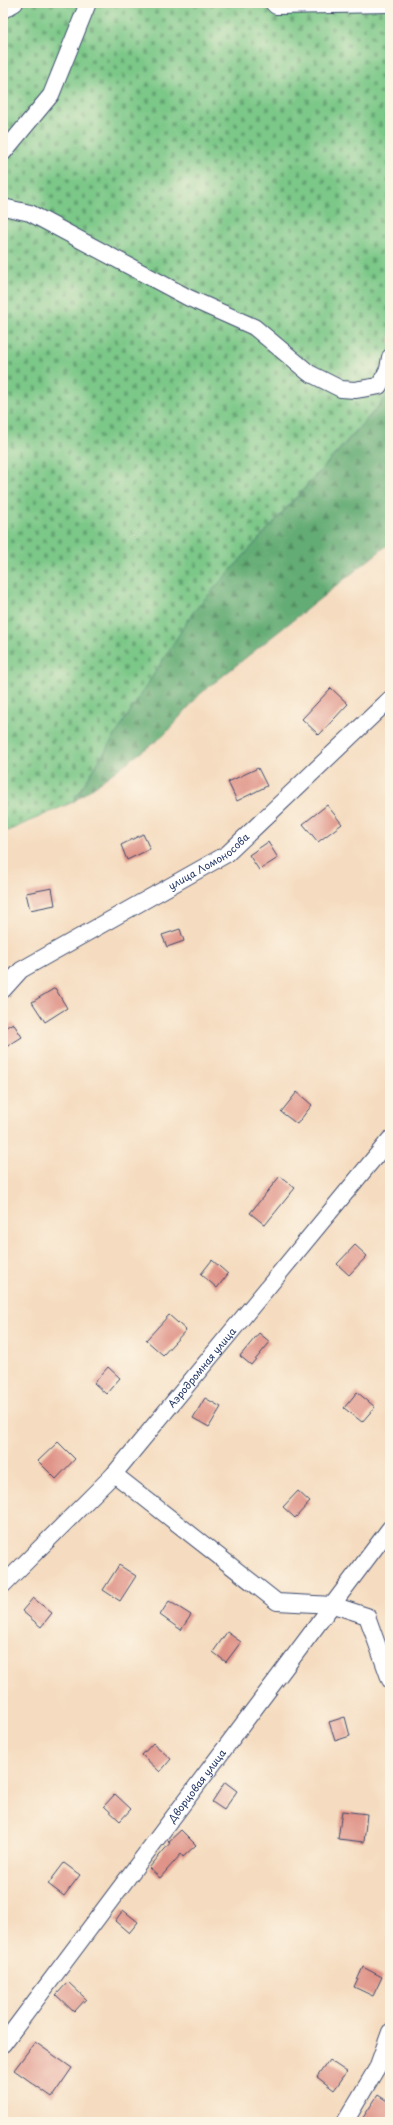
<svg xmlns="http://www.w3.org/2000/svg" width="393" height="2125" font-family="'Playpen Sans',sans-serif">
<defs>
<pattern id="forest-firs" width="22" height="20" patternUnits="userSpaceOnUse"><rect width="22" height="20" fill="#64ac74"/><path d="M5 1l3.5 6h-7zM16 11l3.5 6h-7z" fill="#528c62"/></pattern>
<pattern id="cemetery-stones" width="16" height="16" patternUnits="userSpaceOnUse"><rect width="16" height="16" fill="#7bc888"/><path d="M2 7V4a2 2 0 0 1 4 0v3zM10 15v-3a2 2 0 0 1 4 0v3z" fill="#64a372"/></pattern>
</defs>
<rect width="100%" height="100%" fill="#fcf5e5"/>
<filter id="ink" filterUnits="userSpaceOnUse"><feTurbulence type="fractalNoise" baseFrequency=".025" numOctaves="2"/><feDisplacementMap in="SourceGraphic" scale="8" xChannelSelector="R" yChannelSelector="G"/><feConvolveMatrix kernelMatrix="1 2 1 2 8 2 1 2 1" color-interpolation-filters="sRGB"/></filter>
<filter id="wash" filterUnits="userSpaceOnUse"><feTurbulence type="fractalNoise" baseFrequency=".012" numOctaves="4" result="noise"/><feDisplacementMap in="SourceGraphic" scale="16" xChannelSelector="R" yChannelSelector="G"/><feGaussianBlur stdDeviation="0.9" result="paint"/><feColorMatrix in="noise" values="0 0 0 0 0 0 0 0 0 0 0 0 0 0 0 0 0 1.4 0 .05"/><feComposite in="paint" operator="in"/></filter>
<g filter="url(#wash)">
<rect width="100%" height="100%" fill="#f5dcc0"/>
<path fill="url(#forest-firs)" stroke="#406e69" d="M390,388V543L200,694L163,736L73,802L193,612L381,404Z"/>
<path fill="url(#cemetery-stones)" stroke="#4b7c73" d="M3,3H390V388L381,403L193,612L73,802L3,833Z"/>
<g id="blocks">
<path fill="#e09489" d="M331,688L348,704L319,735L302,719Z
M258,768L267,786L237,801L228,782Z
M327,805L342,824L318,842L303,824Z
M143,834L150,849L127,860L121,845Z
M268,842L278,858L259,870L249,855Z
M52,888L55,905L30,910L26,893Z
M180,929L184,941L167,947L162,935Z
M55,988L67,1008L45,1022L32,1002Z
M13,1023L22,1037L3,1049V1029Z
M297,1092L312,1105L297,1124L281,1112Z
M280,1176L295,1188L265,1225L250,1213Z
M355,1245L367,1256L349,1275L337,1264Z
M212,1260L228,1274L217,1288L201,1274Z
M169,1315L186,1330L163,1355L146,1340Z
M259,1333L270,1342L251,1365L240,1356Z
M108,1367L120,1378L106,1394L94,1383Z
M357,1392L375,1407L362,1422L344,1408Z
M205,1398L221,1407L209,1427L193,1418Z
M58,1442L75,1459L56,1479L38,1461Z
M298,1491L310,1502L295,1518L283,1507Z
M119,1565L136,1576L120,1601L103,1590Z
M33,1598L52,1613L41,1627L22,1611Z
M169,1601L191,1615L181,1630L160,1615Z
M227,1632L241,1642L226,1662L213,1652Z
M345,1717L350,1736L335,1741L329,1722Z
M153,1743L171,1759L160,1772L142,1755Z
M225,1782L237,1791L224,1810L212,1802Z
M115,1794L131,1809L120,1821L104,1806Z
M342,1811L367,1814L364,1842L338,1839Z
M181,1830L196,1845L183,1857L181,1854L160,1878L149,1868L170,1843L168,1842Z
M64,1863L80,1875L64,1896L48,1884Z
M123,1910L138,1922L129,1933L115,1921Z
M363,1967L382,1977L373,1996L354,1987Z
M68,1982L86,1999L74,2012L56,1995Z
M35,2042L72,2068L52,2097L14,2070Z
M329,2060L347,2072L334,2090L317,2077Z
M378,2095L390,2103V2116L386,2122H360Z"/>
</g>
</g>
<g filter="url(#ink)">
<use href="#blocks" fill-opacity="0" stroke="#3c496d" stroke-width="1"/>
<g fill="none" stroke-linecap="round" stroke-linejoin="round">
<g stroke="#3c496d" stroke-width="18">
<g id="minor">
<path d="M273,3L276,6L390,4"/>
<path d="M3,10L15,3"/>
<path d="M3,153L51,95L88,3"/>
<path d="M3,207L30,213L189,298L254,327L309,373L341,389L355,390L379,386L388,369L390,357"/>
<path id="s1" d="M3,990L21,970L227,854L390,699"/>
<path d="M114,1474L277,1602L333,1605L367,1616L390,1680"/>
<path id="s2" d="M3,1585L114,1474L390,1139"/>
<path id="s3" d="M3,2044L390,1528"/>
<path d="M345,2122L377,2068L390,2032"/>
</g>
</g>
<use href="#minor" stroke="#fff" stroke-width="16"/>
</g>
</g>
<g text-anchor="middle" stroke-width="4" stroke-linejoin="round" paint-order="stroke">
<g font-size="10" fill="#1b2f5e" stroke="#fcf5e5">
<text dy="4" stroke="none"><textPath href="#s1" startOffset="244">улица Ломоносова</textPath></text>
<text dy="4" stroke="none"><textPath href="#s2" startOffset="295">Аэродромная улица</textPath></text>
<text dy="4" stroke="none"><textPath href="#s3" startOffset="323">Дворцовая улица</textPath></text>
</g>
</g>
<rect width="393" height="2125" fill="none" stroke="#fcf5e5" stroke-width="16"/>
</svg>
